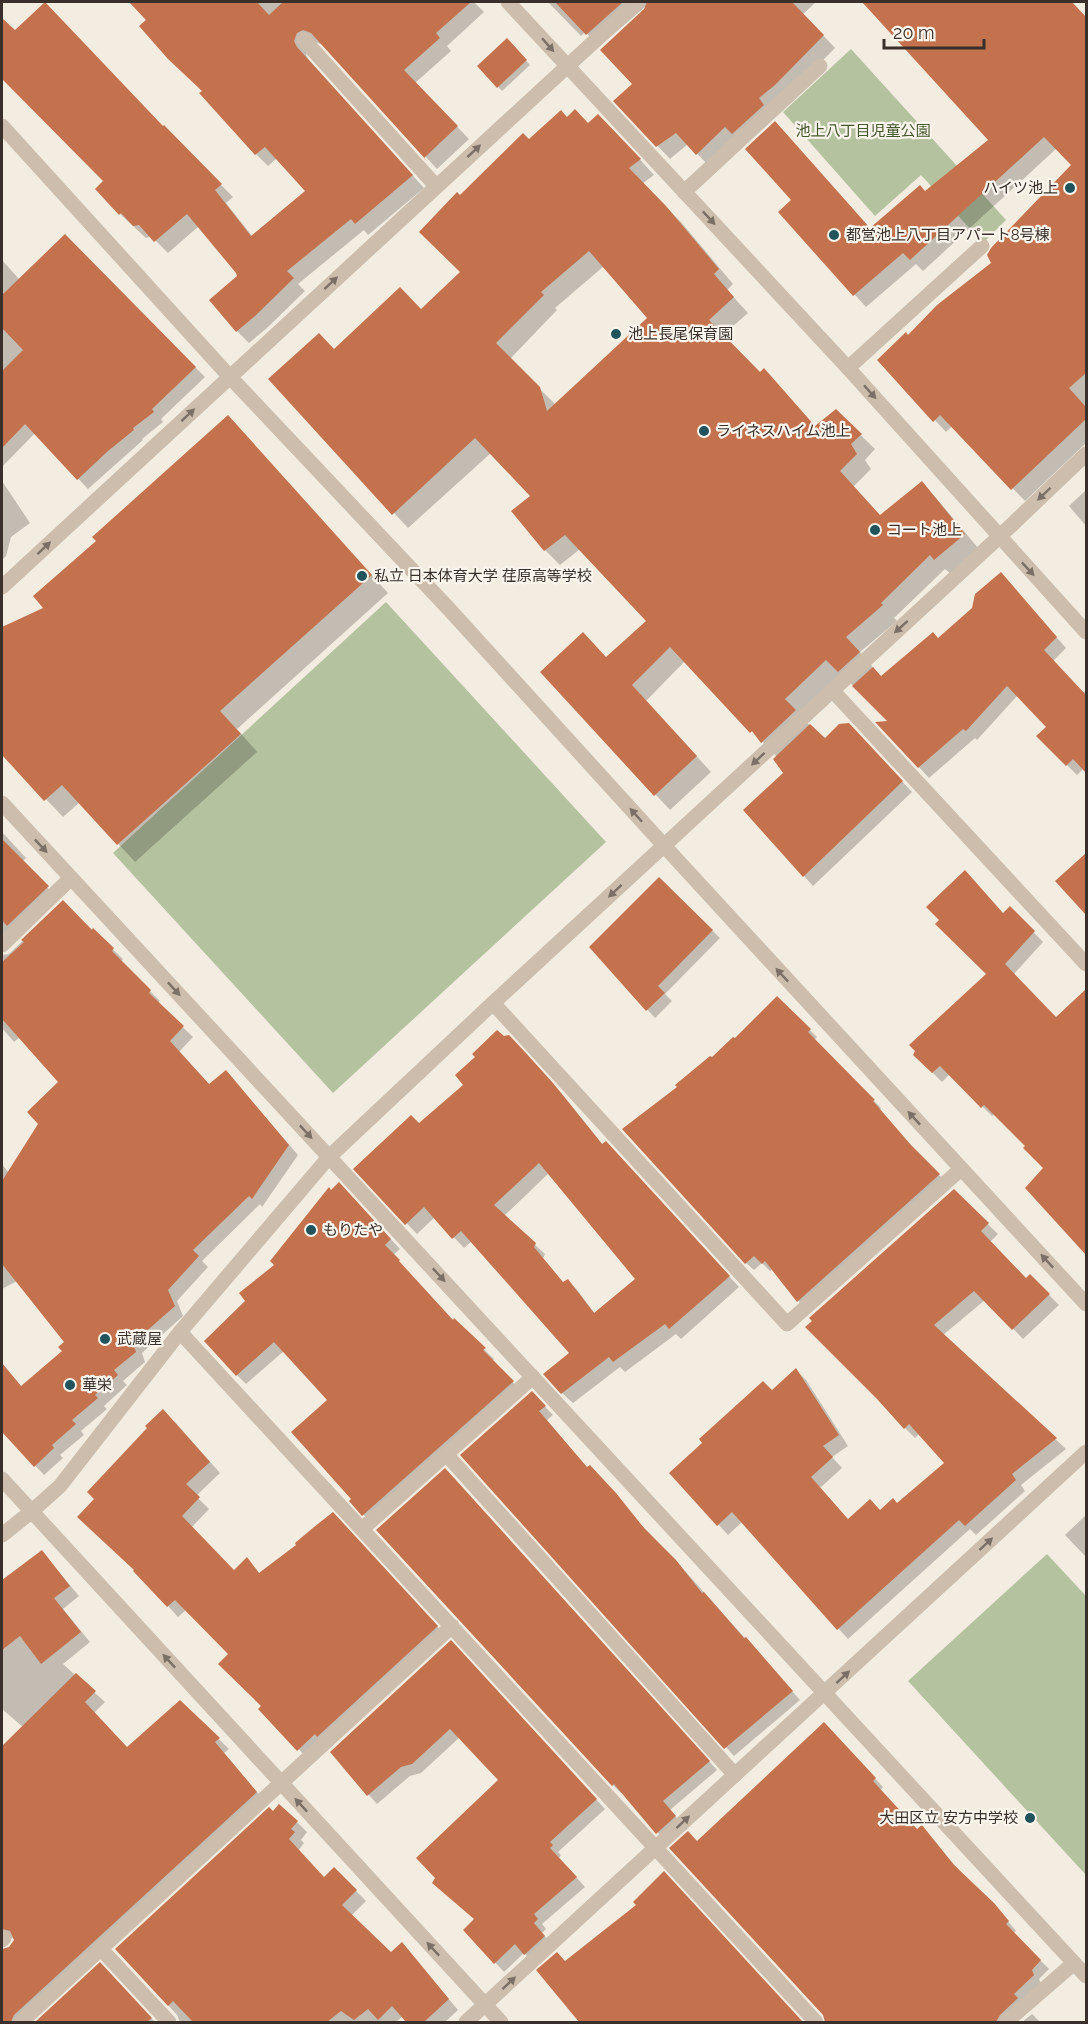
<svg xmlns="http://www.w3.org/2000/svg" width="1088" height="2024" font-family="Raleway,'Noto Sans JP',sans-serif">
<rect width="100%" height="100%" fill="#f3ece0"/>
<path fill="#b5c2a0" d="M851,49L1006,220L983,243L921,175L875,216L783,112Z
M386,602L606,842L333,1093L113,853Z
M1047,1554L1086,1596V1875L908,1681Z"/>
<path fill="#0003" fill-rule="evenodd" d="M131,2H474L484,12L447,46L451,51L415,83L469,139L437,169L323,45L315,42L309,45L306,55L309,60L424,188L368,235L364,230L298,284L305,291L267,328L249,343L237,331L239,277L237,272L199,226L168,253L151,236L146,238L120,214L97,189L105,181L2,77V38L11,29L163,128L164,127L233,197L226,203L252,236L307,192L277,158L268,166L256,154L201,93L204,91Z
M548,2H816L803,14L835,48L787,97L709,166L688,144L670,159L615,101L634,84L647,5L600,46L585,32L581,36Z
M864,2H1071L1086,18V443L1025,501L952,426L946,432L879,360L993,263L1073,165L1057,148L923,271L916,264L866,307L780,212L871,230L925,193L991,140Z
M506,40L530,65L502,91L479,66Z
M567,118L613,130L654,175L642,184L681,222L733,284L727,290L748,313L722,336L816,428L836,411L875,449L865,460L871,469L853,487L880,516L922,483L936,498L979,549L950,573L945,569L894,618L897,621L860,652L882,678L938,640L973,609L1001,574L1066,648L1053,661L1083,692L1084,691L1086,693V770L1084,768L1077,775L1038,736L1048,727L1018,695L977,740L975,738L929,778L878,723L891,722L841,674L799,715L825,740L859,735L912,792L813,886L804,876L785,773L777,757L685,661L646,701L711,772L670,810L542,672L606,658L648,621L580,549L560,565L545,550L513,511L532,497L491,453L408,528L270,379L421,311L462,273L460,197L529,141ZM604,266L649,319L556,405L510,359L557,310L555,308Z
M65,236L205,377L161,419L163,422L142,439L143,440L88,489L35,433L2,467V260L19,279Z
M228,417L388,593L237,729L257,752L135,862L80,802L63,817L2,753V629L46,608L98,541Z
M2,481L30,523L11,537L6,556L2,560Z
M1086,490V526L1069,506Z
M2,832L26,858L22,862L57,897L4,948L2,955L9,954L63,902L123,959L120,962L160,1001L157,1003L193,1037L179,1052L210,1085L235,1082L298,1155L262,1207L260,1204L202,1261L208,1267L177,1301L183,1316L142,1353L145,1362L123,1381L127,1385L104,1406L107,1409L81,1431L84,1435L60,1455L63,1458L44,1475L2,1430V1364L22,1387L64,1351L66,1342L17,1281L2,1289V1164L8,1172L39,1124L61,1082L20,1037L14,1042L2,1028Z
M1086,855V913L1057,882Z
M660,879L720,938L665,994L672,1001L655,1018L591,947Z
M1010,908L1043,942L1013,975L1056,1019L1086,991V1253L1027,1188L1045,1168L1027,1146L995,1114L992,1116L950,1074L942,1082L914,1054L988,974L1004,914Z
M777,998L817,1037L814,1040L881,1108L880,1110L919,1155L947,1183L805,1309L773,1269L770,1271L762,1263L754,1270L746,1263L679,1087L735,1041Z
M535,1065L563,1095L603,1145L616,1153L739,1287L681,1339L676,1334L625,1372L620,1367L573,1403L562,1393L571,1353L472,1241L464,1248L435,1217L417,1234L355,1169L419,1125ZM549,1173L637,1280L595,1314L578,1291L568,1281L564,1284L543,1259L545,1254L504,1216Z
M954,1191L998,1234L990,1242L1026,1279L1030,1276L1059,1305L1023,1339L985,1300L943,1335L1066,1449L1021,1485L1025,1491L976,1535L970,1529L848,1639L742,1522L728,1535L718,1524L773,1392L796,1370L806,1380L848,1446L832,1457L842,1468L820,1488L848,1520L880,1512L898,1505L946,1463L919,1434L915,1438L905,1428Z
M331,1192L349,1194L400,1249L393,1255L408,1272L453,1321L454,1320L494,1359L492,1361L522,1392L373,1524L364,1515L353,1499L329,1400L284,1351L246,1384L237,1375L247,1301Z
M532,1393L553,1415L547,1420L588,1469L685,1571L800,1700L734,1756L462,1455Z
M174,1421L220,1473L196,1496L209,1509L192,1527L234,1572L247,1559L260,1574L344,1525L447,1637L309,1760L260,1709L263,1706L230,1654L186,1610L178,1617L168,1606Z
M454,1478L717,1770L670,1810L683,1825L665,1841L623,1792L621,1793L613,1785L378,1530Z
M1086,1515V1557L1065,1535Z
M42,1552L79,1596L63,1609L90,1642L63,1664L105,1702L94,1713L128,1749L180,1702L229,1749L224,1753L266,1803L27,2022H2V1748L23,1727L2,1709V1582ZM11,1938H15V1942L6,1951H2V1947Z
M460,1652L605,1809L558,1852L561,1855L559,1858L585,1887L542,1924L546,1929L542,1933L553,1946L534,1963L524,1953L504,1972L465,1930L476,1920L500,1780L460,1737L421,1773L410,1776L377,1804L368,1794Z
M832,1732L883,1787L880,1791L917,1831L930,1836L962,1874L1002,1914L1016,1931L1013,1933L1049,1969L1039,1979L1041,1984L1008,2022H826L827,2020L697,1843Z
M297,1822L307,1832L301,1840L304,1843L298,1851L324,1879L334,1869L366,1901L352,1915L391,1954L412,1955L458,2010L445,2022H408L403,2016L396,2022H180L177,2015L117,1949Z
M672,1882L802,2022H581L538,1971L566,1963Z
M100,1965L155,2022H37Z
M1032,2014L1040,2022H1022Z"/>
<path fill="#c4724d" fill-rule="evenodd" d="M45,2L163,126L164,125L222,184L215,190L251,236L305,191L265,147L255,155L199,93L202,91L168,59L139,26L146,20L129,2H257L269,15L283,2H471L436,33L440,38L404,70L458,126L424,158L428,162L311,33L303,30L297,33L294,41L297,47L413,175L355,224L351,219L287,271L294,278L255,316L236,332L209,300L237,276L236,273L187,214L154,242L139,225L133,226L121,213L119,215L95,189L103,181L2,79V18L15,30Z
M555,2H623L586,35Z
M647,2H792L824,35L775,85L759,98L764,105L732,134L725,127L696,155L676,133L656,147L613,101L632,84L600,50L644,9Z
M862,2H1072L1086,17V373L1069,388L1086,407V419L1011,490L940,415L933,422L877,360L906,332L908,335L937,305L991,263L987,255L991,248L1071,165L1044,137L910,260L903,253L853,296L778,212L791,200L745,149L775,121L870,228L920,185L925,191L988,140Z
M507,38L527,60L497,88L477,66Z
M575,109L588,123L598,114L641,159L629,168L666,206L719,269L714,274L734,297L709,320L760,372L764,368L815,426L836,409L862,434L851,444L857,454L840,471L880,515L922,481L965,534L934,560L930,555L881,603L883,605L846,637L860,652L838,672L826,660L785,699L796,710L761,743L752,731L750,733L670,647L632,685L697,756L654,796L540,672L583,632L606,657L646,621L565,535L544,551L511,511L530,496L475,438L392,515L268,379L319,333L334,349L400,287L421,309L460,272L419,232L457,192L460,195L523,133L529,139L561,110L567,117ZM589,251L647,318L547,411L540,387L496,343L544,295L541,292Z
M65,234L196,367L152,409L154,412L133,428L134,430L108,451L77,480L25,424L2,448V371L23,350L2,328V295Z
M228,415L372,575L220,711L241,734L117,845L62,785L44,801L2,755V627L43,608L33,596L96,541L92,537Z
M1001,572L1057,637L1044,650L1086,695V773L1073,759L1066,766L1036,736L1046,727L1007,686L966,731L963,729L918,768L875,722L887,721L852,686L873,667L881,676L933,632L938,638L972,608L975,594Z
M849,723L903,781L803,877L743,810L783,773L773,759L810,724L825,738L839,724Z
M2,839L49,886L7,926L2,920Z
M1086,853V915L1055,881Z
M965,870L1003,913L1010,906L1035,931L1005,964L1056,1017L1086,989V1255L1025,1188L1043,1168L1023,1148L1025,1146L984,1105L981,1108L940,1066L932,1073L913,1055L915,1051L909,1045L986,974L935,924L939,920L926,907Z
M659,877L713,930L658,986L665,993L646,1011L589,947Z
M63,900L92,930L93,928L114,948L112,951L151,990L149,993L184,1026L170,1041L209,1084L226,1070L289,1145L252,1199L249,1196L193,1250L199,1256L168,1290L175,1306L133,1343L136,1352L114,1370L118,1375L95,1395L98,1398L72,1420L76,1424L52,1445L54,1448L34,1467L2,1432V1363L21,1386L62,1351L58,1347L64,1342L2,1264V1181L38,1124L27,1112L58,1082L2,1019V962L24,942L21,940Z
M777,996L811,1029L808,1032L875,1100L873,1101L911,1145L940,1174L797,1302L765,1261L762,1264L754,1256L745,1264L622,1129L677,1087L675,1085L710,1056L712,1057L733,1037L735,1038Z
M497,1030L504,1036L509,1035L525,1052L553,1083L602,1144L606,1141L730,1276L669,1329L665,1324L613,1362L609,1357L561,1394L543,1374L569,1353L461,1231L452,1239L424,1207L405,1225L353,1169L411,1115L419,1123L463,1085L455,1075L475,1057L472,1054ZM539,1163L635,1279L594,1313L568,1279L563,1282L534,1247L536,1243L494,1205Z
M339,1182L391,1239L385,1245L400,1260L399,1261L453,1320L454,1318L486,1348L483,1350L514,1381L362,1516L349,1501L351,1499L291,1432L327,1400L274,1342L236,1376L204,1341L245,1301L239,1293L274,1265L270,1261L329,1187L331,1190Z
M954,1189L989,1223L981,1231L1026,1278L1030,1274L1050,1294L1012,1330L974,1291L934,1325L1057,1438L1012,1474L1016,1480L965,1526L959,1520L837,1630L732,1512L717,1526L669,1473L702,1443L699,1439L763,1381L772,1390L796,1368L839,1435L823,1446L833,1457L811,1477L848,1519L870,1499L880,1510L893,1498L897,1503L944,1463L909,1424L904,1429L877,1399L805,1327L812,1321L809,1318Z
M532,1391L546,1406L539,1411L587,1467L590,1465L616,1493L644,1528L676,1560L702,1593L704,1592L744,1638L746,1637L793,1691L724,1749L460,1455Z
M163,1409L210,1462L186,1484L200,1497L182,1516L234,1570L247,1557L259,1573L296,1545L295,1543L314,1527L333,1512L438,1626L317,1737L315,1734L297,1751L258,1709L261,1706L218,1664L228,1654L175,1600L167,1607L133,1571L134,1570L77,1517L94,1499L87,1492L147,1428L145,1426Z
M445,1468L710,1761L663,1801L676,1816L656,1834L614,1784L612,1786L376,1530Z
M42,1550L70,1586L54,1598L81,1632L41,1664L20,1636L2,1650V1580Z
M451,1640L597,1799L550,1842L553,1845L550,1848L577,1877L534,1914L538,1919L534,1923L545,1936L524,1955L515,1944L494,1964L463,1930L474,1919L432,1883L435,1878L416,1858L498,1780L450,1729L412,1764L401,1767L367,1796L330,1752Z
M76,1673L96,1691L85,1702L127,1747L180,1700L220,1738L215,1742L257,1792L14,2015L11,2022H2V1949L9,1947L14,1940L10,1931L2,1929V1746Z
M824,1722L876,1778L873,1781L917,1829L922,1825L954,1865L994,1903L1009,1921L1006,1924L1041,1960L1032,1970L1034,1975L1014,1994L1018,1998L1000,2015L996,2022H825L823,2015L669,1848L688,1831L697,1841Z
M279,1804L298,1821L291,1829L295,1832L289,1839L324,1877L334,1867L357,1890L342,1905L391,1952L402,1942L449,1999L424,2022H406L392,2006L378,2020L368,2009L354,2020L341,2011L327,2022H193L173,2001L168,2006L115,1949L269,1807L273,1811Z
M664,1871L803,2022H579L536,1970L557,1952L565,1961L636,1905L633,1902Z
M100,1962L152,2018L147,2022H35Z"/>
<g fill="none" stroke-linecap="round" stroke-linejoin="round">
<path stroke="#ccbdac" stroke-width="15" d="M304,40L436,186
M684,192L820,66
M848,368L982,246
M832,690L1086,964
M2,945L71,878
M493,1003L787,1324L961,1169
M180,1332L816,2022
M446,1454L735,1775
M362,1529L533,1377
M2,1940L4,1938
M101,1949L169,2022
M21,2022L452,1626
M1006,2022L1074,1963"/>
<path stroke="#ccbdac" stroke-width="15" d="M508,2L848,368L1086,632
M2,126L230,377L448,608L679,862L1086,1304
M2,587L637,2
M2,803L1086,1976
M2,1479L501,2022
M2,1535L31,1512L60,1486L180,1332L329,1157L493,1003L999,537L1086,454
M466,2022L1086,1452"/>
</g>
<defs><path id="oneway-solid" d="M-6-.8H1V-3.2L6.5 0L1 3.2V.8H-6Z" transform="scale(1.5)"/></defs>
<g fill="#7c6f65">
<use href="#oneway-solid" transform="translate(548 45) rotate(49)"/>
<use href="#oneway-solid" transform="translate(474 151) rotate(-43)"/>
<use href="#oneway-solid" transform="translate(709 218) rotate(47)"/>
<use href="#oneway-solid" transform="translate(331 283) rotate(-43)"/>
<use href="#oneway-solid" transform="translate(870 392) rotate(48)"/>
<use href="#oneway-solid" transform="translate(188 415) rotate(-43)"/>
<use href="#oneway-solid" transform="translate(1044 494) rotate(136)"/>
<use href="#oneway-solid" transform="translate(44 548) rotate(-43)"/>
<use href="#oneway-solid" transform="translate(1028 569) rotate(47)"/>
<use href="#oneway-solid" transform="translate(901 627) rotate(138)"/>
<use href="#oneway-solid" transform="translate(758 759) rotate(137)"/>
<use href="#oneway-solid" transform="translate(636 815) rotate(-132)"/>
<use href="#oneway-solid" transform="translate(41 846) rotate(47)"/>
<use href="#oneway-solid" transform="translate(615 891) rotate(137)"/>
<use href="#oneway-solid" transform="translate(782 975) rotate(-133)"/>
<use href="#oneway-solid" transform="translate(174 989) rotate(47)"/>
<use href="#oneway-solid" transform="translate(914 1118) rotate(-133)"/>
<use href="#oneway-solid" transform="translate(306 1132) rotate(47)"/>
<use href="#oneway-solid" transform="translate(1047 1261) rotate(-133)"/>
<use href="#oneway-solid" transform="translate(439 1275) rotate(47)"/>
<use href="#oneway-solid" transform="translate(986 1544) rotate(-43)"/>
<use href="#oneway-solid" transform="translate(169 1661) rotate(-133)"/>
<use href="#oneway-solid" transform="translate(843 1677) rotate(-43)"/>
<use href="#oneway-solid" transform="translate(301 1805) rotate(-133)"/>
<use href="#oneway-solid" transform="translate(683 1822) rotate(-43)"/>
<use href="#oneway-solid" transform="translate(433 1949) rotate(-133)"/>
<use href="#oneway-solid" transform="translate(509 1983) rotate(-43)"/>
</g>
<g fill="#20535b" stroke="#faf5ed" stroke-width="2">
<circle cx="1070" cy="188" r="6"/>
<circle cx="834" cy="235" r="6"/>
<circle cx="616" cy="334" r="6"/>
<circle cx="704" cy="431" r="6"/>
<circle cx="875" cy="530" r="6"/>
<circle cx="362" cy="576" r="6"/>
<circle cx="311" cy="1230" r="6"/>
<circle cx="105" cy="1339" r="6"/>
<circle cx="70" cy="1385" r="6"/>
<circle cx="1030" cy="1818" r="6"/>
</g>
<g text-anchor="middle" stroke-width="4.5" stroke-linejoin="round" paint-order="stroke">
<g font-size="15" fill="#46582f" stroke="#faf5ed">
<text x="863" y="136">池上八丁目児童公園</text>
</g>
<g font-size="15" fill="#3a302b" stroke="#faf5ed" text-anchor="start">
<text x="1058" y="193" text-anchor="end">ハイツ池上</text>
<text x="846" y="240">都営池上八丁目アパート8号棟</text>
<text x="628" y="339">池上長尾保育園</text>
<text x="716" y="436">ライネスハイム池上</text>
<text x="887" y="535">コート池上</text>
<text x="374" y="581">私立 日本体育大学 荏原高等学校</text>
<text x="323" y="1235">もりたや</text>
<text x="117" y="1344">武蔵屋</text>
<text x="82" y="1390">華栄</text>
<text x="1018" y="1823" text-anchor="end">大田区立 安方中学校</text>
</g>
</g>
<rect width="1088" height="2024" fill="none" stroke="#3a302b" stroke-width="6"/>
<path d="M884 39v9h100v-9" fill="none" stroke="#3a302b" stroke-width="3"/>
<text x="893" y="39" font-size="18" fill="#3a302b" stroke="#faf5ed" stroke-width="4.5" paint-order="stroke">20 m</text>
</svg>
